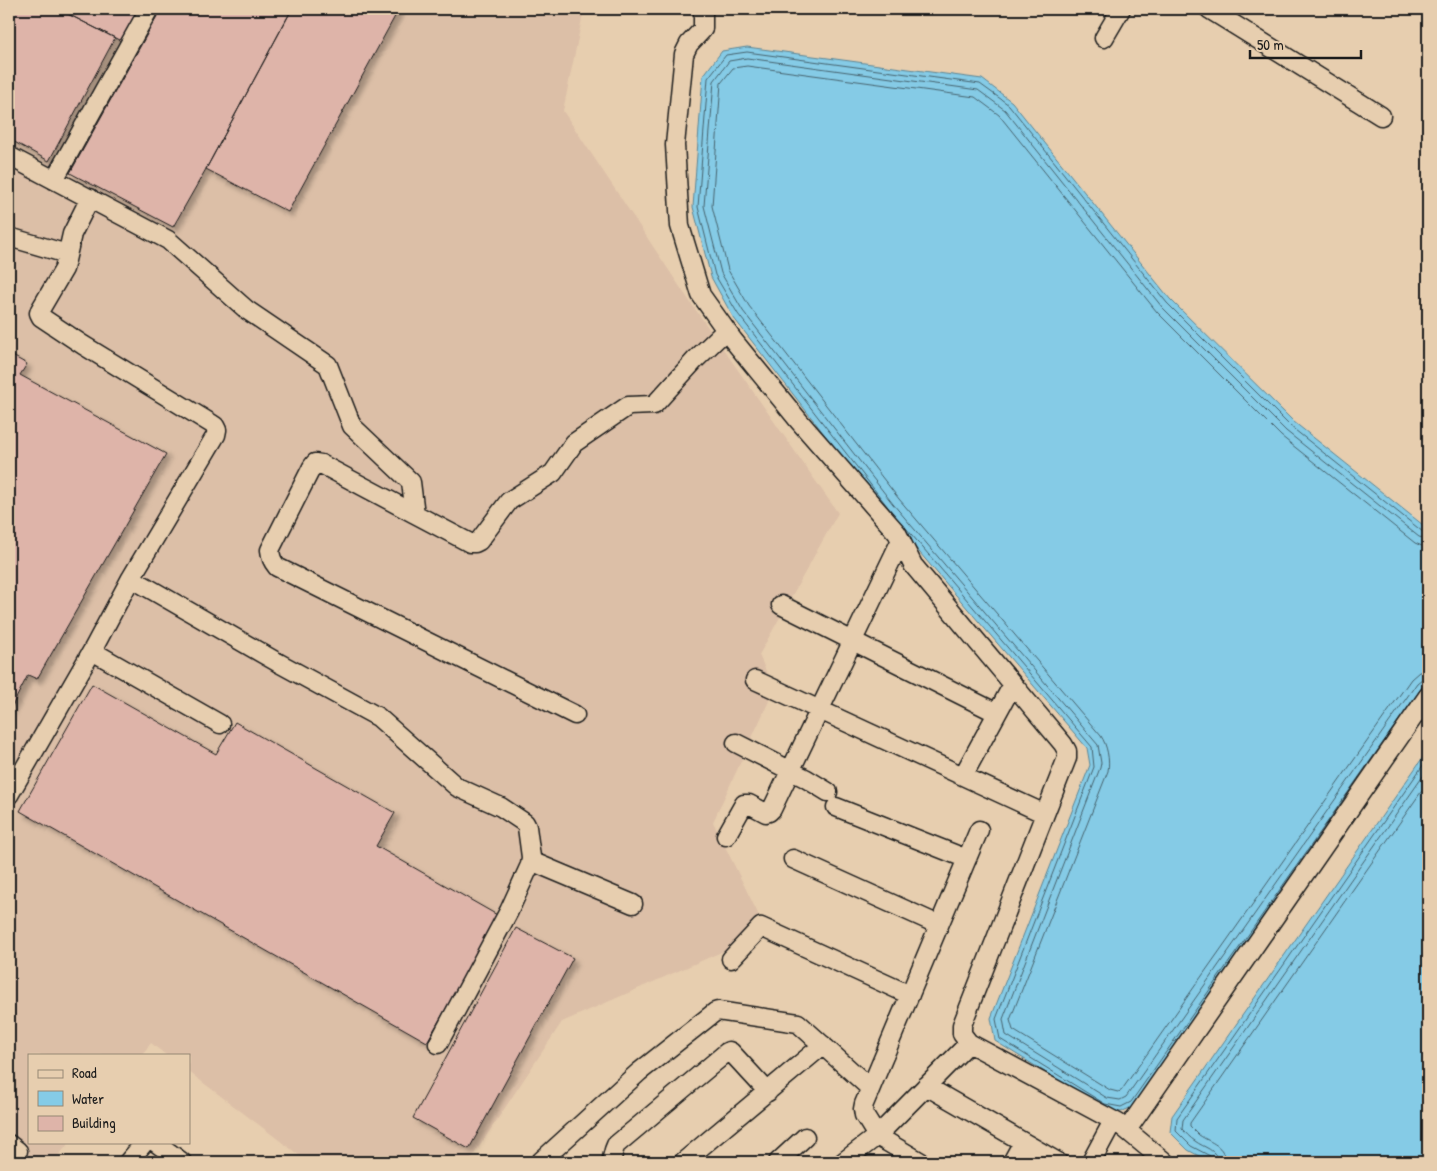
<svg xmlns="http://www.w3.org/2000/svg" width="1437" height="1171" font-family="'Patrick Hand',sans-serif">
<defs>
<filter id="shadow"><feDropShadow dx="4.5" dy="4.5" stdDeviation="2.5" flood-color="#0004"/></filter>
</defs>
<rect width="100%" height="100%" fill="#e7ceaf"/>
<filter id="ink" filterUnits="userSpaceOnUse"><feTurbulence type="fractalNoise" baseFrequency=".02" numOctaves="2"/><feDisplacementMap in="SourceGraphic" scale="10" xChannelSelector="R" yChannelSelector="G"/><feConvolveMatrix kernelMatrix="1 2 1 2 8 2 1 2 1" color-interpolation-filters="sRGB"/></filter>
<g filter="url(#ink)">
<path fill="#dcbfa7" d="M9,9H584L563,111L684,293L838,513L759,655L774,690L713,822L767,932L562,1022L469,1162H308L189,1072V1055H166L151,1043L142,1055H29V1142H70L53,1162H34L9,1140Z"/>
<path fill="#85cbe6" stroke="#5b8595" d="M747,47L982,79L1012,102L1170,299L1294,422L1428,529V687L1134,1106L1121,1112L1103,1108L995,1041L991,1018L1090,765L1087,748L884,511L733,317L711,277L693,207L703,76L722,51Z
M1428,750V1162H1210L1188,1150L1170,1132L1172,1116Z"/>
<g fill="none" stroke-linecap="round" stroke-linejoin="round">
<path stroke="#46626d" stroke-width="1" d="M891,511L738,314L715,275L698,207L708,78L726,55L747,52L980,84L1009,105L1167,303L1290,426L1423,532L1428,533
M906,528L1092,747L1094,767L996,1019L1000,1039L1105,1104L1121,1107L1131,1102L1422,687L1424,685L1428,684
M1428,539L1419,537L1286,431L1162,307L1005,110L978,90L747,58L729,61L714,81L704,206L721,273L743,311L893,504L1098,745L1101,763L1100,768L1003,1019L1006,1035L1107,1098L1120,1100L1126,1097L1417,683L1422,679L1428,678
M1428,547L1422,546L1415,543L1281,436L1157,312L999,115L975,97L747,66L733,68L721,83L712,206L728,270L749,306L899,499L1101,736C1107,745 1110,760 1108,771L1010,1020L1013,1030L1110,1090L1118,1092L1121,1091L1411,679L1419,672L1428,671
M1212,1162L1210,1156L1191,1146L1176,1131L1177,1118L1428,758
M1218,1162C1217,1149 1204,1148 1195,1141C1190,1138 1186,1133 1182,1129L1183,1120L1428,769
M1225,1162C1225,1145 1211,1143 1199,1135C1196,1132 1193,1129 1190,1126V1123L1428,782"/>
</g>
<path fill="#deb4a9" stroke="#1c1c1c" filter="url(#shadow)" d="M9,9H58L115,38L49,161L9,139Z
M58,9H138L121,41Z
M161,9H292L206,169L173,227L70,173Z
M292,9H399L288,212L206,169Z
M9,354L27,364L20,375L166,454L37,679L28,675L9,712Z
M92,684L216,754L235,722L395,813L376,846L499,916L427,1042L20,811Z
M516,928L573,958L469,1149L413,1118Z"/>
<g fill="none" stroke-linecap="round" stroke-linejoin="round">
<g stroke="#1c1c1c" stroke-width="21">
<path id="minor" d="M703,9V29L689,44L684,54L675,145L680,226L701,295L733,340L799,421L897,533L913,565L1063,744L1067,751V758L962,1025V1034L969,1043L1118,1123L1165,1162
M1209,9L1381,116
M1104,38L1121,9
M9,156L168,240L247,310L328,365L352,426L411,482L415,514L470,543H475L479,541L509,501L553,473L574,443L628,406L654,405L695,360L726,330
M54,180L149,9
M9,237L67,254
M415,514L321,464L315,463L312,467L270,550C271,558 272,561 277,567L575,715
M131,578L277,662L378,717L457,787L501,807L525,823L527,827L531,857L530,865L509,911L438,1044
M781,605L997,713
M92,651L220,724
M755,680L1045,814
M736,743L805,778L828,792
M963,776L1013,684
M9,795L92,651L131,578L216,435L217,430L215,426L212,424L83,345L41,317L39,313L40,310L64,269L72,234L90,198
M836,807L967,859
M726,836L744,804H749L766,813L769,812L772,809L901,540
M793,859L939,925
M531,861L633,904
M731,959L761,927L910,995
M926,1086L1058,1162
M1127,1130L1428,696
M155,1142L182,1162
M9,1144L18,1151
M128,1162L145,1142
M540,1162L639,1072L715,1012L718,1011L798,1023L870,1088
M611,1162L614,1150L616,1145L727,1052L729,1051L731,1052L768,1092
M683,1162L823,1045
M778,1162L805,1137
M843,1162L877,1136L969,1043
M921,1162L877,1136L864,1115L863,1109L864,1104L979,830
M1012,1162L1023,1142
M1091,1162L1113,1121"/>
</g>
<use href="#minor" stroke="#e7ceaf" stroke-width="18"/>
</g>
</g>
<rect width="1437" height="1171" fill="none" stroke="#e7ceaf" stroke-width="30"/>
<rect x="15" y="15" width="1407" height="1141" fill="none" stroke="#1c1c1c" stroke-width="2" filter="url(#ink)"/>
<rect x="28" y="1054" width="162" height="90" fill="#e7ceaf" stroke="#968774"/>
<rect x="38" y="1070" width="25" height="8" fill="#e7ceaf" stroke="#968774"/>
<text x="72" y="1078" font-size="15" fill="#1c1c1c">Road</text>
<rect x="38" y="1091" width="25" height="15" fill="#85cbe6" stroke="#968774"/>
<text x="72" y="1104" font-size="15" fill="#1c1c1c">Water</text>
<rect x="38" y="1116" width="25" height="15" fill="#deb4a9" stroke="#968774"/>
<text x="72" y="1128" font-size="15" fill="#1c1c1c">Building</text>
<path d="M1250 50v8h111v-8" fill="none" stroke="#1c1c1c" stroke-width="2.5"/>
<text x="1257" y="50" font-size="15" fill="#1c1c1c" stroke="#e7ceaf" stroke-width="4" paint-order="stroke">50 m</text>
</svg>
